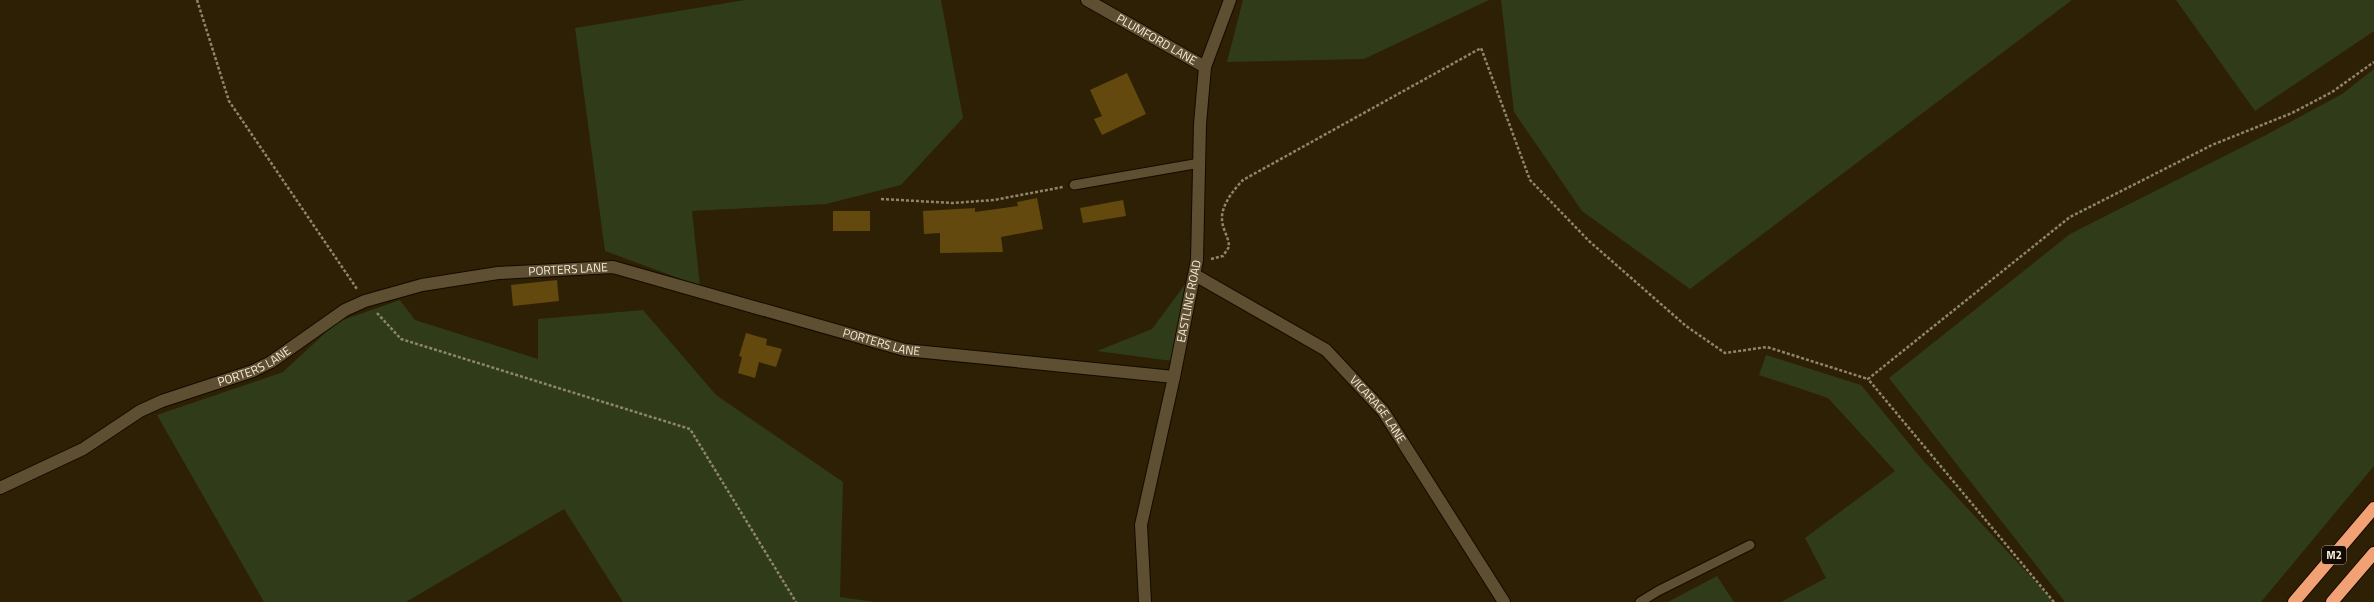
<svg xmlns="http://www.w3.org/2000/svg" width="2374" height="602" font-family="'Titillium Web',sans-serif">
<rect width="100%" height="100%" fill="#2e2004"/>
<path fill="#303b1a" d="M745,0H941L963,118L901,185L826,204L692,211L700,286L605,251L575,28Z
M1243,0H1489L1364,59L1227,62Z
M1501,0H2072L1690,289L1582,211L1514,112Z
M2176,0H2374V31L2255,111Z
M2374,69V466L2261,602H2065L1889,378L2070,234L2264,136L2342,94Z
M1186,283L1172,361L1097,351L1152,329Z
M400,300L415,320L538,359V319L643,310L716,395L843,482L840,597L875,602H623L564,509L406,602H264L157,415L283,372L337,322Z
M1766,355L1861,385L1921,458L2054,602H1781L1826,578L1805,538L1895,471L1828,398L1759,375Z
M1717,576L1734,602H1668Z"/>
<path fill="#63490e" d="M1127,73L1146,114L1102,135L1094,119L1102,116L1090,90Z
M1037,198L1043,229L1001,237L1003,252L940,253V233L924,234L923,211L975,208V212L1018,206L1017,202Z
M1123,200L1126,216L1083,223L1080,208Z
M833,211H870V231H833Z
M557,280L559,301L513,306L511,285Z
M746,333L767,339L766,345L782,349L776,367L759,362L755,378L738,373L742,357L739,356Z"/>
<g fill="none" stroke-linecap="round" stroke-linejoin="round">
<g stroke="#140a00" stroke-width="11">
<path id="lane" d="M1074,185L1200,163
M1640,602L1658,591L1750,545"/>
</g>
<g stroke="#140a00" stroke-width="14">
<g id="street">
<path id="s1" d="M1087,0L1205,67"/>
<path id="s2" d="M1195,275L1326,350L1383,411L1504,602"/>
<path id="s3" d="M0,488L83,449L140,411L162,401L253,371L271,362L345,310L365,301L422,285L498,273L613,267L905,350L1174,377"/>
</g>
</g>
<g stroke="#140a00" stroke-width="14">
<g id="secondary">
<path id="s4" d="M1145,602L1141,525L1174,377L1197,260L1200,124L1205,67L1230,0"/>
</g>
</g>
<g stroke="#140a00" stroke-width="14">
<path id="highway" d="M2294,602L2374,508
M2332,602L2374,553"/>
</g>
<path stroke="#8f846d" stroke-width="2.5" stroke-dasharray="3 2" stroke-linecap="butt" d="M197,0L229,101L357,289
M881,199L953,203L994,200L1063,187
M1211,259L1223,256L1229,247C1229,237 1222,229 1222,219C1221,206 1234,189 1243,180L1481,48L1530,180L1589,241L1686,326L1725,353L1767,347L1868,379
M377,313L401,339L690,429L796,602
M2054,602L1868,379L2070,217L2212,145L2292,113L2332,92L2374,62"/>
<use href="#lane" stroke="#5e4e32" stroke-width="9"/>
<use href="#street" stroke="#5e4e32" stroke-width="12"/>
<use href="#secondary" stroke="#5e4e32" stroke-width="12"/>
<use href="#highway" stroke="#f2a175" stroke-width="12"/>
</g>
<g text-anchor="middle" stroke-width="3" stroke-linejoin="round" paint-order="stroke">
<rect fill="#110b02" stroke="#b0a899" stroke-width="1" x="2322" y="546" width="24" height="18" rx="3"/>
<g font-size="11" font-weight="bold" fill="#f4ebda">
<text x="2334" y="559">M2</text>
</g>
<g font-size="12" fill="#f4ebda" stroke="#110b02">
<text dy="4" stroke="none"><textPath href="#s1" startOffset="80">PLUMFORD LANE</textPath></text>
<text dy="4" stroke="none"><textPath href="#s3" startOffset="619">PORTERS LANE</textPath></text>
<text dy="4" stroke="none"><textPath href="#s4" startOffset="306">EASTLING ROAD</textPath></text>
<text dy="4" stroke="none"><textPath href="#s3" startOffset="943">PORTERS LANE</textPath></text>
<text dy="4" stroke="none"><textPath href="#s3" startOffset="283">PORTERS LANE</textPath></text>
<text dy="4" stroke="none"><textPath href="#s2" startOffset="230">VICARAGE LANE</textPath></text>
</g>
</g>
</svg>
